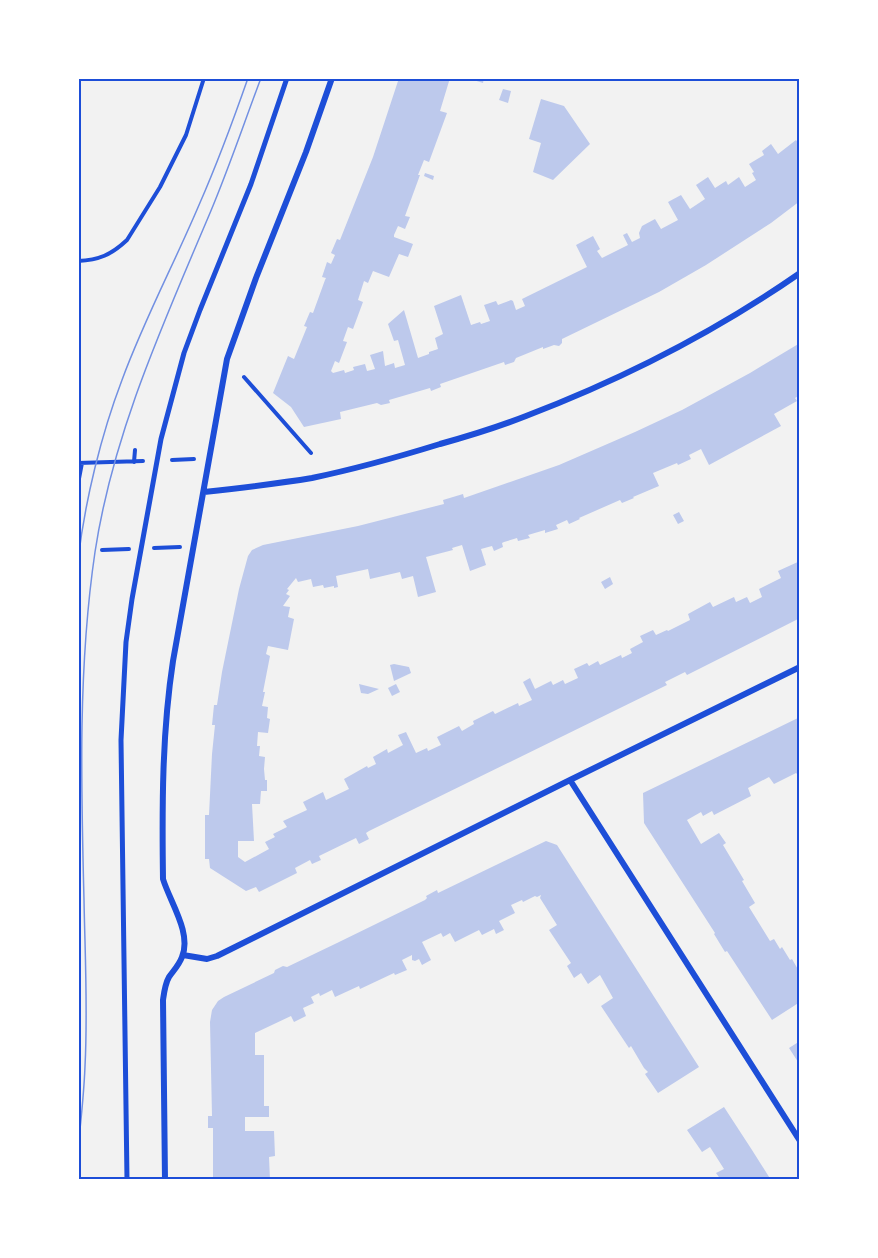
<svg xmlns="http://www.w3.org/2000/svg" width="878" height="1258" font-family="'Public Sans',sans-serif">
<rect width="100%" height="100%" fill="#f2f2f2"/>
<path fill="#bdc9ec" d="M399,78H450L440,111L447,113L429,162L424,160L418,175H420L405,216L410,217L405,229L398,226L394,235V237L413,244L408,257L399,254L389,277L373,271L368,283L364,281L358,300L363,302L353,329L348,327L343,341L347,342L339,363L335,361L331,371L333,373L344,370L345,373L354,370L353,367L365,364L367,371L375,369L370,355L383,351L385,366L394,363L395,368L405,365L398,340L394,341L388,324L404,310L418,358L429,354V352L438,349L435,338L443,334L434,306L461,295L471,325L480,322L481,324L490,321L484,305L496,301L498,305L511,300L513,301L516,310L525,306L522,299L587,267L576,245L593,236L600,249L597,251L602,258L628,245L623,235L627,233L632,242L640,238L639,233L642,226L655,219L661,229L678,220L668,202L681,195L690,209L705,199L696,185L708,177L715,188L726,181L728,185L739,177L745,187L756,180L752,173L754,172L749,164L764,155L762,151L771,144L778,154L796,140L800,145V201L771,223L706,265L659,292L562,339V343L559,346L554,345L543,349V347L516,358L514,362L505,365L504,362L440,384L441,387L431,391L430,388L389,400L390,403L381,405L377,403L340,412L341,419L304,427L291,407L273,393L288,356L294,359L307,327L304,326L310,312L313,313L325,280L326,278L322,277L327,262L331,264L335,255L331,253L337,239L340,240L373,157Z
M467,78H484L483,83Z
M503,89L511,91L508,103L499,100Z
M541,99L564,106L590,144L553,180L533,172L541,143L529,139Z
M425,173L434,176L433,180L424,176Z
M800,343V395L795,398L797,401L774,414L781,426L709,465L701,449L689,455L691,459L678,465L677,463L653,473L659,486L633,497L634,498L622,503L620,500L579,518L580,519L569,524L567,520L556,525L558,529L545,533V530L528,535L530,538L518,541L517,538L504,542L502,543L503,547L494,551L492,546L481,549L486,565L470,571L462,545L452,548L453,550L426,557L436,592L418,597L413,576L402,579L400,572L370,579L368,569L336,576L338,587L334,588V586L324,588L323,585L313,587L311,579L298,582L296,578L287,589L289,590L286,594L290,596L283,606L290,607L288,617L294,619L288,650L268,646L266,654L270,656L263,692H265L262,706L268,707L267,718L270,719L268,733L258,732L257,746H260L259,756L265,757L264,769L265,780H267V791H261L260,804H252L254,841H238V857L245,862L269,849L265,842L275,837L273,834L287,827L283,821L307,810L303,802L323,792L326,800L349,789L344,779L367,766L368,768L376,764L373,757L387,749L388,753L403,745L398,735L406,732L416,753L427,748L428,751L441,745L437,737L459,726L462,731L474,724L473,721L493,711L495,714L518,703L519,706L532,700L523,682L530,678L535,689L551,681L553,685L563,680L565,684L578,678L574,669L587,663L589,666L598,661L600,665L621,655L622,658L632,653L630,649L643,642L640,636L653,630L656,635L667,630L668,631L690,620L688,614L710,602L713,607L734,597L736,602L747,597L750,603L762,597L759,589L781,578L778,571L800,561V618L687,675L685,672L665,682L667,685L369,831L366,833L369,839L359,844L356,838L319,856L321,860L312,864L310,860L295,868L297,873L259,892L256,887L246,891L210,868L209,859H205V815H209L212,754L215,725H212L214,705H217L222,672L239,589L248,556L252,550L263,545L358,526L440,505L444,504L443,500L463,494L464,498L559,465L635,432L682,410L750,373Z
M679,512L684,521L678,524L673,515Z
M610,577L613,584L605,589L601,582Z
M394,664L409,667L411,673L394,681L390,665Z
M359,684L379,689L368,694L361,693Z
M396,684L400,692L392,696L388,688Z
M800,717V772L797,774L796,773L774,784L769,777L748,788L751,796L714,815L712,811L703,816L701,812L687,820L701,844L719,833L726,843L723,845L744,880L742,881L755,903L749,907L770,941L774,939L780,949L782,947L790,960L792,959L800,973V1002L772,1020L727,951L725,952L714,934L715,933L644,823L643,793Z
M546,841L557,845L699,1067L658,1093L645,1074L648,1072L644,1068L631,1046L629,1048L601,1006L613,998L600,975L588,984L581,973L574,978L567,966L571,963L549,930L557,925L540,898L541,895L537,897L535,896L523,902L522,900L511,905L515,913L499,921L504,930L496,934L494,929L482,935L479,930L455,942L450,933L443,937L441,933L422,942L431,960L422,965L419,959L415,961L412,960V955L402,960L407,970L395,975L394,973L360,989L359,986L335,997L332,990L320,996L319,993L311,997L314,1003L303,1008L306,1016L294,1022L291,1016L255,1033V1055H264V1106H269V1117H245V1131H274L275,1156L269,1157L270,1180H213V1128H208V1116H212L210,1022L212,1010L218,1001L224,997L274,973L275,970L283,966L287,967L337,943L425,900L427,898L426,896L437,890L438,893Z
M800,1041V1065L789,1048Z
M724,1107L752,1150L771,1180H721L716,1173L724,1169L710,1147L702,1152L687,1130Z"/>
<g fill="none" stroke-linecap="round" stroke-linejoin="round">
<path stroke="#1d4ed8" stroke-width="4" d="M78,261C99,260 111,255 127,240L160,187L186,135L204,78
M244,377L311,453
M172,460L194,459
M134,462L135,450
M78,463L143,461
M78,484L82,463
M154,548L180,547
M102,550L129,549"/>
<path stroke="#1d4ed8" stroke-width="5" d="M127,1180L121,740L126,642L132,599L161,439L184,353L200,310L251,184L287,78"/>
<path stroke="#1d4ed8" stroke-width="6" d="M204,492C240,488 276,484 312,478C355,469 398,457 440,444C469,436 498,427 526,416C623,379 715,332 800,273
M570,780L800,1141
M183,955L207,959L217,956L570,780L800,667
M165,1180L163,1000C164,993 165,984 169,977C174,970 179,965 182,957C192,933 170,902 163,879C162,806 162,733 173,661L227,359L256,278L306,152L332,78"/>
<path stroke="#7290e2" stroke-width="1.5" d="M78,560C85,501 101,435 122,380C144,320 174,264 199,205C217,164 233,121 248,78
M78,1148C81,1121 84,1093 85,1066C88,1010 85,955 84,900C81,784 78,667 95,552C113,433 164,322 210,213C229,168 244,123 261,78"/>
</g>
<rect width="878" height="1258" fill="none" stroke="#ffffff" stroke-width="159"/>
<rect x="80" y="80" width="718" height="1098" fill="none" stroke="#1d4ed8" stroke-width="2"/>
</svg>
